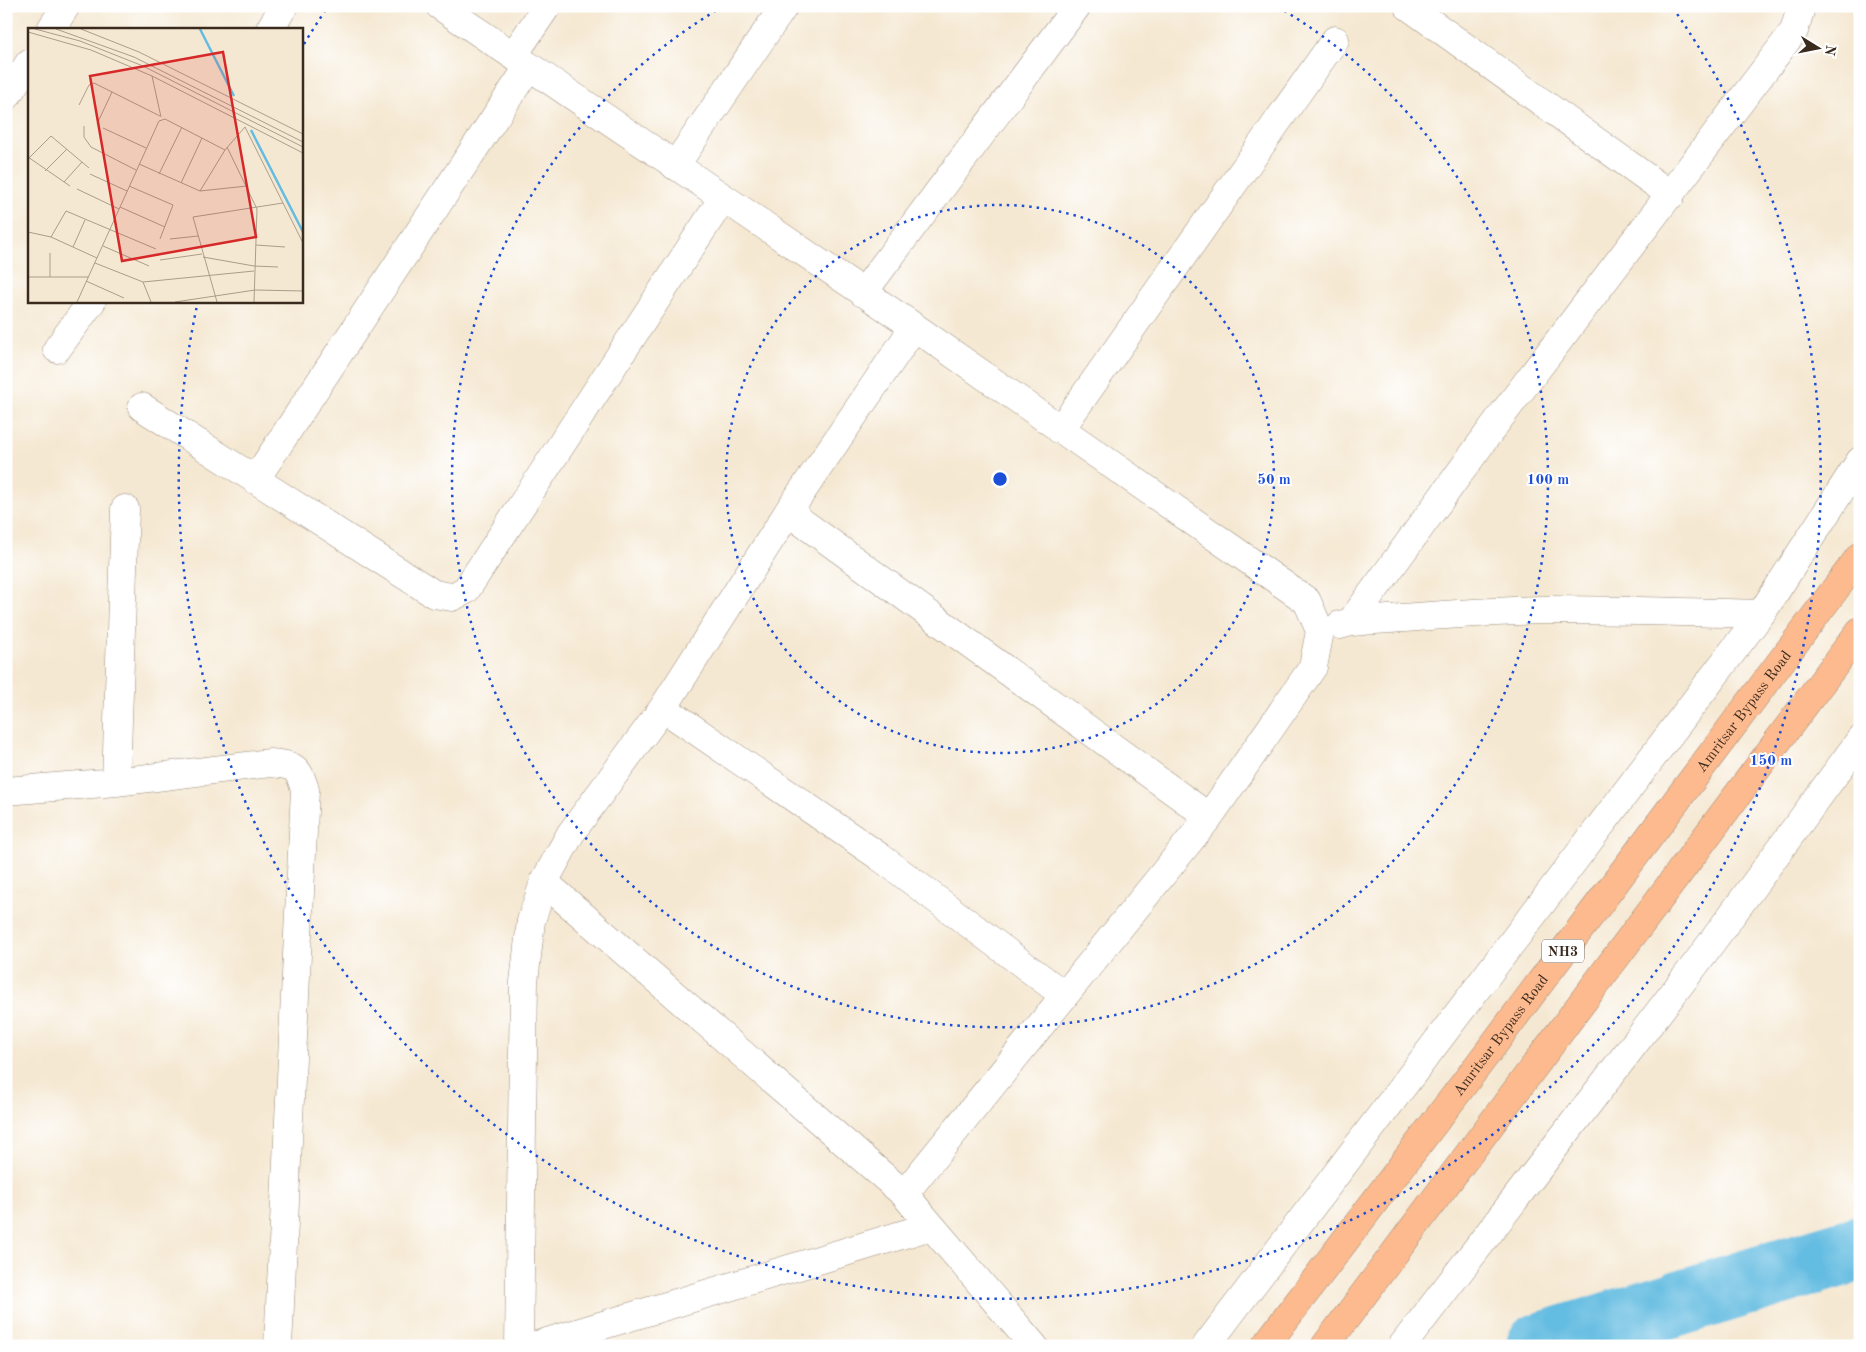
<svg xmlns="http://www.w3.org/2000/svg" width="1866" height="1352" font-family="'Old Standard TT',serif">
<rect width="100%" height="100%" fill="#fff"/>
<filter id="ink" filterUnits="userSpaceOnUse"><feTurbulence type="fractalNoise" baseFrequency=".02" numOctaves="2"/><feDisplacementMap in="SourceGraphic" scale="10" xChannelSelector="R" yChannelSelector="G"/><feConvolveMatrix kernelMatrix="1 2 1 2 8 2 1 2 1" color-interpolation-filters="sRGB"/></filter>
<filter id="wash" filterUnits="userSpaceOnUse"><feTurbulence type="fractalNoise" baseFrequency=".0096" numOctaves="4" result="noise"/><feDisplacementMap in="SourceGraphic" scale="20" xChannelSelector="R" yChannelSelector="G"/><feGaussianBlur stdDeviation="1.12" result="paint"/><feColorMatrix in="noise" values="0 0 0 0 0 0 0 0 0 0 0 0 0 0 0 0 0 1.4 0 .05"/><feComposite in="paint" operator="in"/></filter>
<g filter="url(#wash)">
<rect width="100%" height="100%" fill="#f5e8d2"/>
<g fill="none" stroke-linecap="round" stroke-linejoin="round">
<path stroke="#64bce1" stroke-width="66" d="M1539,1346L1860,1248"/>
</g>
</g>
<g filter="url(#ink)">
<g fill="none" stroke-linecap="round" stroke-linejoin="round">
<g stroke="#988978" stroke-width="29">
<path id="minor" d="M440,6L916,328L1307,601L1320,631L1313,667L1209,817L904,1194L1034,1346
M1408,6L1671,195
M51,29L66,6
M270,29L284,6
M513,56L547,6
M6,97L29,63
M675,166L784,6
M863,293L1077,6
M57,349L92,301
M142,407L434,594L452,597L466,590L723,198
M1060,430L1335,40
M255,480L529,66
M788,512L1209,817
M1351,622L1499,419L1794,31L1800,11L1799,6
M1340,625L1351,622C1417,617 1482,611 1548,610C1619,610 1690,612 1761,614
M663,708L880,857L1064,995
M116,782L125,509
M6,791L116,782L270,763C294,765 298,766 305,790L278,1346
M544,882L904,1194
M519,1346L524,982L531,921L544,882L571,833L663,708L788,512L914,327L916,328
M534,1346L931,1226
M1206,1346L1761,614L1860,461
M1402,1346L1698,961L1860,740"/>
</g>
<g stroke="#988978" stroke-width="29">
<g id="highway">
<path id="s1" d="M1265,1346L1485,1056L1860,556"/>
<path d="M1325,1346L1860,631"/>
</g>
</g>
<use href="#minor" stroke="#fff" stroke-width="28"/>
<use href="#highway" stroke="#fcba8e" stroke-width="28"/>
</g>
</g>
<g fill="none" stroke="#1d4ed8" stroke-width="2.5" stroke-dasharray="2.5 5">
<circle cx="1000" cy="479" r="274"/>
<path d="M1278 7A548 548 0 1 1 722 7"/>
<path d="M304 44A821 821 0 0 1 327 8M1673 8A821 821 0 1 1 198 301"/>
</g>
<g text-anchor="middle" stroke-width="4" stroke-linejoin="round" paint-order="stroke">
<rect fill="#fff" stroke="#766a62" stroke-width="1" x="1542" y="939.5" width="42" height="23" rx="4"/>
<g font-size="14" font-weight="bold" fill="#3b2a1e">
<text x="1563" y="956">NH3</text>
</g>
<g font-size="15" fill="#3b2a1e" stroke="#fff">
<text dy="5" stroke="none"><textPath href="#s1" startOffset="795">Amritsar Bypass Road</textPath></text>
<text dy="5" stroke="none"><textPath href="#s1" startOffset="390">Amritsar Bypass Road</textPath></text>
</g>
</g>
<g transform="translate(28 28)">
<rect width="275" height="275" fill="#f5e8d2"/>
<path fill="none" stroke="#64bce1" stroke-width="2.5" d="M172,1L206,68M223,102L275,204"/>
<path fill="none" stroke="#ab9c8a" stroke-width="1" d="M7,1L52,13L115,38L275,119M28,1L106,29L275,114M53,1L111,24L275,106M0,4L63,22L124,48L275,125M124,48L133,89M51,77L61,57L66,55L132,88M69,96L84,64M56,98V109L63,119L108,142M217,99L275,215M75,100L118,120M199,119L229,181L226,274M0,129L42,158M1,130L23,108L61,140M111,136L172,163L219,158M17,143L39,121M62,146L99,163M131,146L154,99M36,154L54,134M153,155L174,110M101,158L145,177L132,211M49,161L91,181M172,163L197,122M92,179L137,199M0,204L23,209L69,230M23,209L38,183L128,221M142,211L170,208M228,217L257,219M75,218L121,238M45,219L57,192M22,225V249M175,229L226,238L250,239M132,232L174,226M67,235L115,254L226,243M0,249H60M58,253L96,270M115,254L123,274M49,274L131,93L137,91L197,122L217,99M147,274L227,262L275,263M189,274L165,189L255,175"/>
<path fill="#d62828" fill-opacity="0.15" stroke="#d62828" stroke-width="2.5" d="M195,24L228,209L94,233L62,48Z"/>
<rect width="275" height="275" fill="none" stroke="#3b2a1e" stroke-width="2.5"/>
</g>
<circle cx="1000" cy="479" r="8" fill="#1d4ed8" stroke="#fff" stroke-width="2.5"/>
<g font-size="15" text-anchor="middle" font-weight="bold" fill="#1d4ed8" stroke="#fff" stroke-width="4" stroke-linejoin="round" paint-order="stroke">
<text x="1274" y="484">50 m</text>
<text x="1548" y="484">100 m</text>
<text x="1771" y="765">150 m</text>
</g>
<rect width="1866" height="1352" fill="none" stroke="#fff" stroke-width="25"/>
<g transform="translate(1818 48) rotate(100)" stroke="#ffffff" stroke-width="4" paint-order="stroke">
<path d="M0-4L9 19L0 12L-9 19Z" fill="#3b2a1e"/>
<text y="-8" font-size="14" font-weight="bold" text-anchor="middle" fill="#3b2a1e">N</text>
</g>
</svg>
